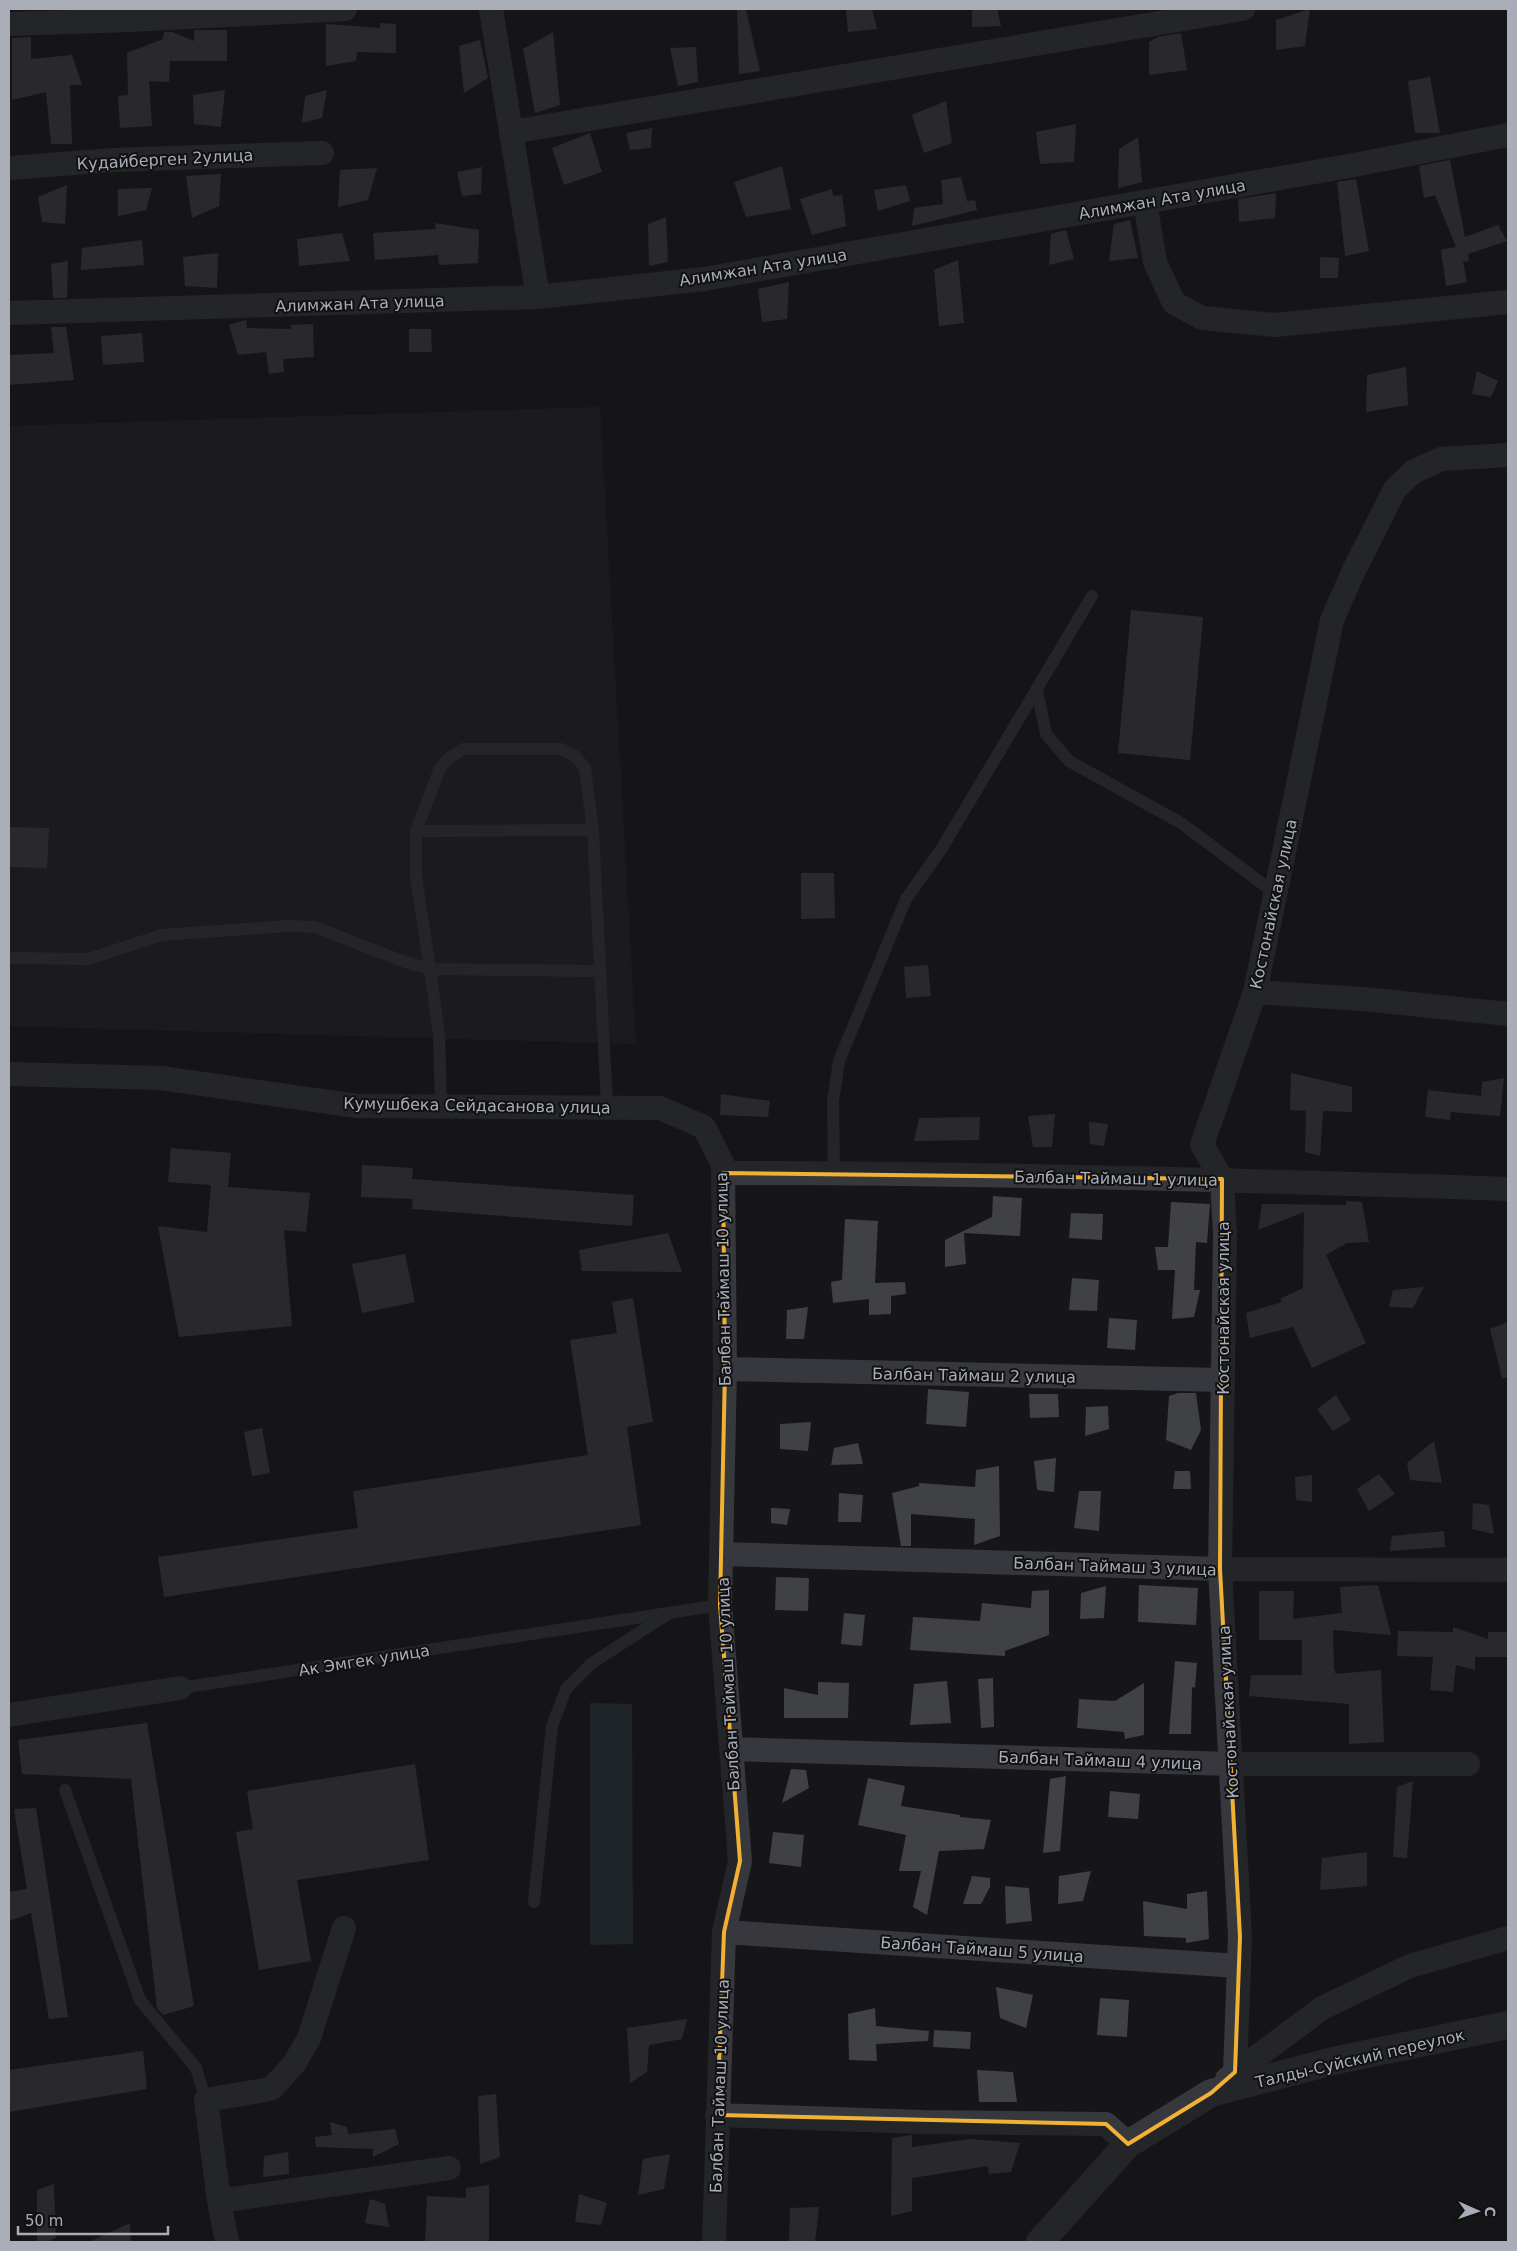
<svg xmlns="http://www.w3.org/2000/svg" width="1517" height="2251" font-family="'DejaVu Sans',sans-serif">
<rect width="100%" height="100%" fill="#161618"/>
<path fill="#222225" d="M600,407L636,1044L9,1026V426Z"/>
<path fill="#2c353c" d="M590,1703L632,1704L633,1944L590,1945Z"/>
<path fill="#404145" d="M737,9H746L760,71L739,74Z
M846,9H872L877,29L848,32Z
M972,9H997L1001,26L972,27Z
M1310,9L1305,46L1276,50V20Z
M380,23L396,24V53L357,52L356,61L326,66V24L380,28Z
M194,30H227V61H170L169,82L149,81L152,126L120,128L118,96L128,95L127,53L163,39L164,32H172L194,41Z
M553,32L560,105L535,113L523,49Z
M1181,33L1187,70L1149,75V42L1158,37Z
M31,37V59L72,55L82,85H70L72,144H51L46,92L12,100V38Z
M480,40L488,78L464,93L459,46Z
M696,47L698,82L678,86L670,48Z
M1430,77L1440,133H1415L1408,81Z
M225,90L221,127L194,124L193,95Z
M327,90L322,118L302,123L305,96Z
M946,101L952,143L924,153L912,115Z
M1076,124L1074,162L1040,164L1036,132Z
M652,128L651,148L630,150L626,133Z
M590,133L602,172L564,185L552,148Z
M1138,137L1142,182L1118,188L1119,149Z
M1450,160L1465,237L1498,225L1507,241L1468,254L1469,261L1463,262L1467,282L1446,286L1441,250L1456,247L1435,195L1424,198L1419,166Z
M782,166L791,209L746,217L734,182Z
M482,167L481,194L462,196L457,172Z
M377,168L368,200L338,207L340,170Z
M221,174L219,206L192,218L186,176Z
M961,177L967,201L975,200L977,210L912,226L914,208L943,204L941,180Z
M1356,179L1369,251L1345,256L1337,182Z
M67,185L65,224L42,222L38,197Z
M906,185L910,201L878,211L874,190Z
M152,188L146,210L118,216V189Z
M832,189L833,196L842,195L846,226L812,235L800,199Z
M1276,193L1275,218L1239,222L1238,199Z
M666,217L668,262L649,266L648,224Z
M1130,220L1138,258L1109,261L1114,224Z
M435,223L479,230L478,263L439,265L438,255L375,260L373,233L436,229Z
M1066,230L1074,259L1049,265L1051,234Z
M342,233L350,261L299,266L297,239Z
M142,240L144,265L81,270L82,248Z
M218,253L217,288L185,286L183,257Z
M1320,257L1339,258L1338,278H1320Z
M958,260L964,323L939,326L934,270Z
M68,261L67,298H53L51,264Z
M789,282L787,319L762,322L758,289Z
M246,320L247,328L291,329V325L313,324L314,357L283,359L284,372L269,374L266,352L238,355L229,325Z
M51,327H66L74,380L9,385V355L54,353Z
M409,329H431L432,352H409Z
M142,333L144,362L103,365L101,336Z
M1406,367L1408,405L1366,412L1367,375Z
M1477,371L1498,381L1491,397L1472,394Z
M1131,610L1203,617L1190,760L1118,753Z
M9,827L49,828L47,868L9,867Z
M801,873H834L835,918L801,919Z
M928,965L931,996L906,998L904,967Z
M1291,1073L1352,1087V1112L1323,1111L1320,1156L1305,1152L1306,1111L1290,1110Z
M1504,1078L1500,1116L1451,1112L1450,1120L1425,1117L1428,1090L1481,1096L1482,1082Z
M721,1094L770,1101L768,1117L720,1115Z
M1055,1114L1052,1147H1033L1028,1116Z
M980,1117L979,1140L914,1141L919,1118Z
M1089,1122L1108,1124L1104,1146L1090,1144Z
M171,1148L231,1153L228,1187L310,1193L306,1232L284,1230L292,1326L179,1337L158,1226L207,1232L211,1185L168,1182Z
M362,1165L413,1168L412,1179L634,1195L632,1226L412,1209L413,1199L361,1197Z
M993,1196L1022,1198L1020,1236L964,1233L966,1264L945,1267V1240L992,1217Z
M1346,1201L1362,1202L1369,1242L1347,1243L1326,1255L1366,1343L1312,1368L1293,1327L1250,1338L1246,1313L1282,1302L1280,1299L1303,1288L1304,1212L1258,1230L1262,1204L1346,1205Z
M1171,1202L1210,1204L1207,1243L1196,1242L1194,1290H1200L1194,1317L1172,1319L1175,1270H1158L1155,1247H1168Z
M1071,1213L1103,1214L1102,1240L1069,1238Z
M845,1219L878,1221L875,1283L905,1282L906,1294L891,1296V1314L869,1315V1299L833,1303L831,1282L842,1280Z
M668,1233L682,1272L582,1271L579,1250Z
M405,1254L415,1302L362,1313L352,1264Z
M1072,1278L1099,1280L1097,1311L1069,1310Z
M1424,1287L1413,1308L1389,1307L1393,1290Z
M633,1298L653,1422L627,1427L641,1525L164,1597L158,1557L358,1528L353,1491L588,1455L570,1340L617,1333L612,1302Z
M808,1307L804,1339H786L787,1310Z
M1109,1318L1137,1320L1135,1350L1107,1348Z
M1508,1322V1378H1502L1490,1329Z
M928,1389L969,1392L966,1427L926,1424Z
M1178,1393H1196L1201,1430L1191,1450L1166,1440L1169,1396Z
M1029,1394H1058L1059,1417L1030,1418Z
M1336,1395L1351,1420L1333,1431L1317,1409Z
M1108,1406L1109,1429L1085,1436L1086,1407Z
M811,1422L808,1451L780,1449V1424Z
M262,1428L270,1473L252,1476L244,1432Z
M1434,1441L1442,1483L1410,1480L1407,1463Z
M858,1443L863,1464L831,1465L834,1448Z
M1056,1458L1054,1492L1037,1490L1034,1461Z
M999,1466L1000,1536L974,1545L975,1519L911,1514V1546H901L892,1493L919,1486V1483L975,1487L976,1470Z
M1175,1471H1190L1191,1489H1173Z
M1379,1474L1395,1494L1369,1511L1357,1489Z
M1312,1475V1502L1296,1500L1295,1477Z
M1079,1491H1101L1099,1531L1074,1528Z
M839,1493L863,1495L861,1522H838Z
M1473,1503L1489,1505L1494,1534L1472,1529Z
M771,1508L790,1509L787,1525L771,1523Z
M1444,1531L1445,1547L1390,1551L1392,1536Z
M776,1577L809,1578L808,1611L775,1610Z
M1139,1585L1198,1588L1196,1625L1138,1622Z
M1378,1585L1391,1635L1333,1630L1334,1671H1336L1335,1674L1381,1670L1384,1742L1349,1744V1704L1249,1696L1251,1675H1302V1640H1259V1591H1294L1293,1619L1342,1613L1340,1587Z
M1106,1586L1104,1618L1080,1619L1081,1593Z
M1049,1590V1635L1005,1651V1656L910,1650L913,1617L980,1621L982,1603L1031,1608L1032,1591Z
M844,1613L865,1615L862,1646L841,1644Z
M1453,1627L1488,1639V1632H1508V1657H1475V1670L1456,1665L1453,1692L1430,1690L1433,1657L1397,1656L1398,1631L1453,1632Z
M1175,1661L1197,1663L1195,1688L1192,1687L1191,1734H1169Z
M993,1678L994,1727L981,1728L978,1679Z
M947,1681L951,1723L910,1725L914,1684Z
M818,1682L849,1683L848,1718H784V1688L818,1695Z
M1144,1683V1735L1125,1739L1124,1732L1077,1728L1079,1699L1115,1701Z
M147,1723L194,2006L163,2015L157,2008L131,1779L22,1774L18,1740Z
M415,1764L429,1860L297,1880L311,1961L259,1970L236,1832L253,1829L247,1791Z
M791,1769L806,1770L809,1788L782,1803Z
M1066,1776L1060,1851L1043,1853L1050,1779Z
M868,1778L905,1786L901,1806L960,1815V1817L991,1820L984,1849L939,1851L927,1915L913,1907L921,1871H899L906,1835L858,1825Z
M1413,1781L1407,1858L1393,1857L1397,1787Z
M1110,1791L1140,1794L1138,1819L1108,1817Z
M36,1808L68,2017L49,2019L31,1913L9,1921V1892L27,1889L14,1809Z
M773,1832L804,1835L801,1867L769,1863Z
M1367,1852V1886L1320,1890L1322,1858Z
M1091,1871L1083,1901L1058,1904L1059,1876Z
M972,1876L990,1878V1887L981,1904H963Z
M1005,1886L1029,1888L1032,1921L1006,1924Z
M1207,1891L1209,1939L1186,1943V1938L1144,1936L1143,1901L1187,1909V1894Z
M996,1987L1033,1995L1026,2028L1000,2018Z
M1100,1998L1129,2000L1127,2037L1097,2035Z
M875,2008L876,2026L929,2031L928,2041L876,2044L877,2061L849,2060L848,2014Z
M687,2019L682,2039L649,2045L647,2072L630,2083L627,2028Z
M934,2030L971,2032L970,2049L933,2047Z
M143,2051L147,2089L9,2112V2070Z
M977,2070L1013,2072L1017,2102H979Z
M496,2094L500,2157L480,2164L478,2096Z
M330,2122L347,2127L348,2134L395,2129L399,2144L373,2157V2149L316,2147L315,2137L332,2135Z
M912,2135V2147L970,2139L1020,2143L1011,2172L989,2174L988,2166L912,2178V2211L891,2216L892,2138Z
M288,2152L289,2174L263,2177L264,2156Z
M670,2154L664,2189L638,2195L643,2159Z
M54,2184L56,2238L46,2242H37V2190Z
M489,2185V2242H425L427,2196L466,2198V2188Z
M579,2194L607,2203L601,2225L575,2222Z
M370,2199L385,2204L389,2227L365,2223Z
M819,2207L815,2242H789L790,2208Z
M130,2223L131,2242H89Z"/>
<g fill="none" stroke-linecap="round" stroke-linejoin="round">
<path stroke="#37383d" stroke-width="12" d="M1037,690L1046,734L1069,761L1181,823L1276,894
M416,831L593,830
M9,958L89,959L162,935L288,926L315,927L405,962L430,969L439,1035L441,1106
M599,971L430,969L416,877V831L440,768L448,759L463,749H561L574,755L585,768L593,830L607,1107
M834,1173L833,1101L839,1061L906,899L942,848L1092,596
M180,1688L720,1605
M65,1790L140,2000L196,2068L206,2100
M534,1902L552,1726L566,1689L592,1663L668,1614"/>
<path stroke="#37383d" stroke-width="24" d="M491,9L538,297
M9,24L130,20L345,9
M511,132L1243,9
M9,168L114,160L322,153
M1145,202L1155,262L1174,303L1202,318L1275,325L1508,302
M9,313L538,297L704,279L1349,166L1508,135
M1255,992L1363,999L1508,1014
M9,1074L161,1078L357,1106L660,1108L704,1127L723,1165L725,1369L720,1605L740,1861L724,1932L714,2242
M723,1173C985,1173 1246,1180 1508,1189
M725,1369L1223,1380
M722,1554L1220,1569L1508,1570
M9,1715L180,1688
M731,1749L1231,1764H1468
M724,1932L1239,1966
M1235,2072L1240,1937L1220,1569L1225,1235L1222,1179L1202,1145L1255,992L1332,620L1354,570L1395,489L1413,472L1441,459L1508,455
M1227,2079L1322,2008L1410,1966L1508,1938
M717,2115L923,2122L1106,2124L1128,2144
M219,2201L449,2168
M227,2242L219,2201L206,2100L271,2089L294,2064L309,2038L344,1928"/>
<path stroke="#37383d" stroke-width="28" d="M1040,2242L1128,2144L1211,2093L1337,2060L1508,2025"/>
</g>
<path d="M0 0H1517V2251H0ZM723,1173L1222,1179L1220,1569L1240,1937L1235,2072L1211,2093L1128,2144L1106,2124L717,2115L724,1932L740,1861L720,1605L725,1369Z" fill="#161618" fill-opacity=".55" fill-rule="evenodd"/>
<path fill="none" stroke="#f2b134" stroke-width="4" stroke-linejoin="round" d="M723,1173L1222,1179L1220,1569L1240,1937L1235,2072L1211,2093L1128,2144L1106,2124L717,2115L724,1932L740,1861L720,1605L725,1369Z"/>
<g text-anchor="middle" stroke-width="4" stroke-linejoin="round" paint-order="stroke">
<g font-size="16" fill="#a8adb8" stroke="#111113">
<text transform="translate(165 159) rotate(-3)" y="6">Кудайберген 2улица</text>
<text transform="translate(1162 199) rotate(-10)" y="6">Алимжан Ата улица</text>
<text transform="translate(763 267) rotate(-9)" y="6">Алимжан Ата улица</text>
<text transform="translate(360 303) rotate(-2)" y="6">Алимжан Ата улица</text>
<text transform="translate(1273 904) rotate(-78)" y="6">Костонайская улица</text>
<text transform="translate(477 1105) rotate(1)" y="6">Кумушбека Сейдасанова улица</text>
<text transform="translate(1116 1178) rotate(1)" y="6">Балбан Таймаш 1 улица</text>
<text transform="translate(723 1279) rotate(-91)" y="6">Балбан Таймаш 10 улица</text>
<text transform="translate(1223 1308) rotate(-90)" y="6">Костонайская улица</text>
<text transform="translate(974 1375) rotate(1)" y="6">Балбан Таймаш 2 улица</text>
<text transform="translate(1115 1566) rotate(2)" y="6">Балбан Таймаш 3 улица</text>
<text transform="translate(364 1660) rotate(-9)" y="6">Ак Эмгек улица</text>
<text transform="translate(728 1684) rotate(-93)" y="6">Балбан Таймаш 10 улица</text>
<text transform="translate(1228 1712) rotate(-93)" y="6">Костонайская улица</text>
<text transform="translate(1100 1760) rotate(2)" y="6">Балбан Таймаш 4 улица</text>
<text transform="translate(982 1949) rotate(4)" y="6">Балбан Таймаш 5 улица</text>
<text transform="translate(1360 2058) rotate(-13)" y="6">Талды-Суйский переулок</text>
<text transform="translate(719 2086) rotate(-88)" y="6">Балбан Таймаш 10 улица</text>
</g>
</g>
<rect width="1517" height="2251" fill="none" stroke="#a8adb8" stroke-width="20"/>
<g transform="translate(1477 2211) rotate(92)" stroke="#111113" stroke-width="4" paint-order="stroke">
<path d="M0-4L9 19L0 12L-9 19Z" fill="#a8adb8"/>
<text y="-8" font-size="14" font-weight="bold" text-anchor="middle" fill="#a8adb8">С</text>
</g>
<path d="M18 2226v8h150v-8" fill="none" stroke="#a8adb8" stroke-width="2.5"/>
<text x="25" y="2226" font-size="15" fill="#a8adb8" stroke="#111113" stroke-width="4" paint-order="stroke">50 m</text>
</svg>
